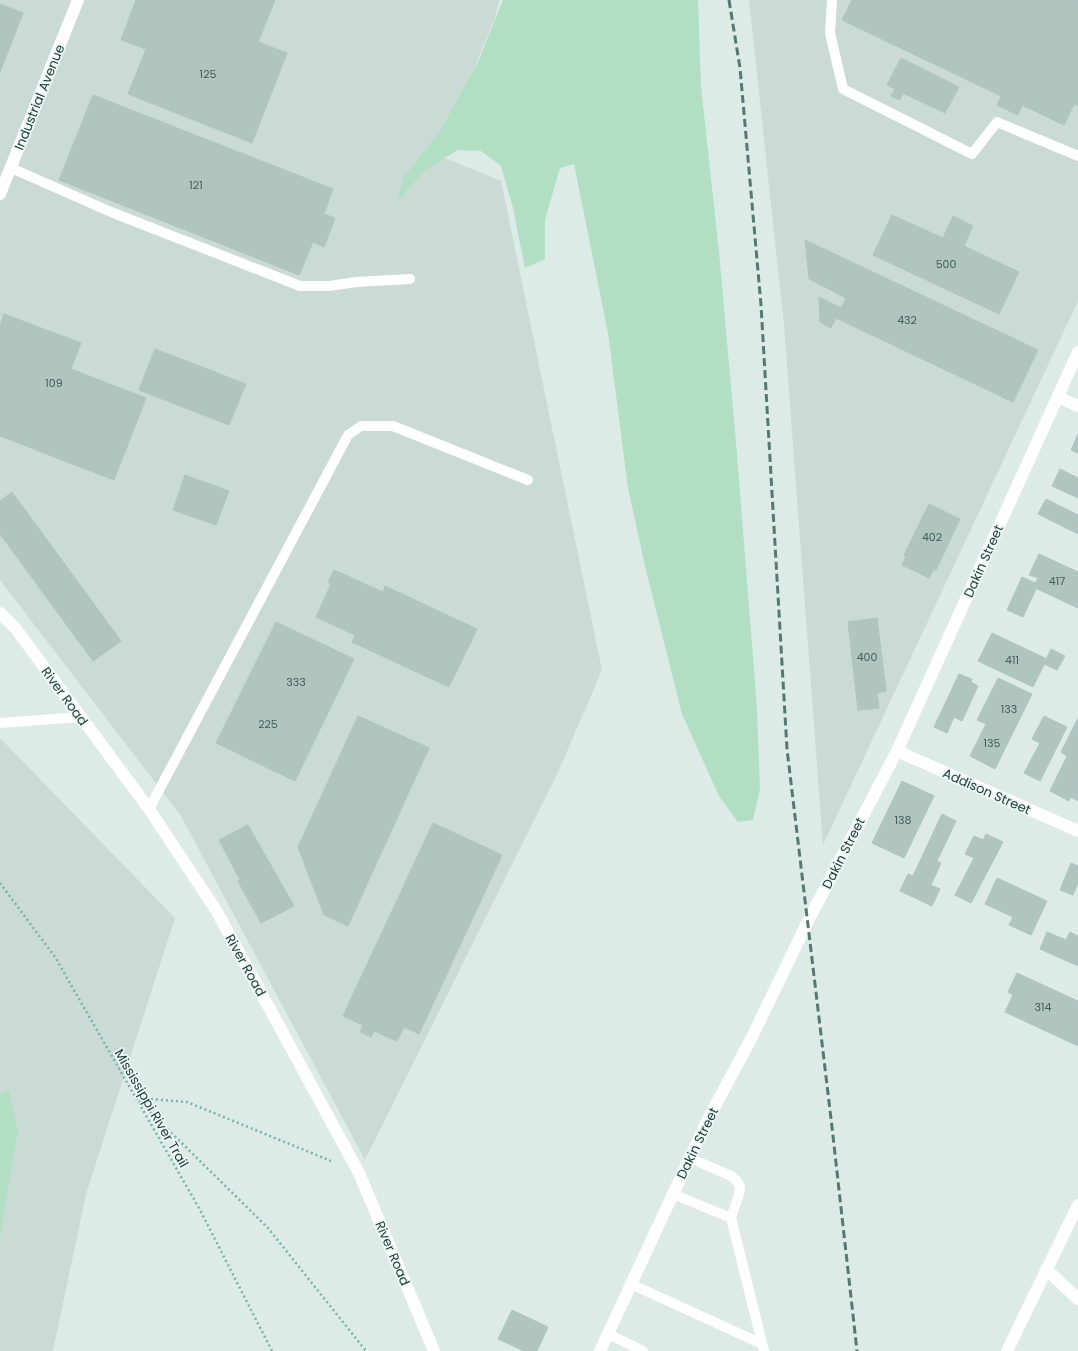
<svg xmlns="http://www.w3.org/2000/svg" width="1078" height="1351" font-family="Poppins,sans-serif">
<rect width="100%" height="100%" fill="#dcebe6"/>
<path fill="#cadad5" d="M0,0H499L495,18L438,155L501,181L602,670L559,770L365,1160L181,816L0,580Z
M749,0H1078V301L823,845L784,325Z
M0,738L175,918L86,1194L53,1351H0Z"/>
<path fill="#b2dfc3" d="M503,0H698L701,86L719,252L736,442L757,708L760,789L753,820L738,822L719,796L682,714L645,566L628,488L608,333L574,164L560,168L545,220V259L525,268L513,208L501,166L481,151L458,150L425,170L398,201L403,178L439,133L478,62Z
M9,1091L18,1131L0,1239V1095Z"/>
<path fill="#b1c5bf" stroke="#aec5be" d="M136,0H275L258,42L287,53L252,143L128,94L146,49L121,40Z
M852,0H1078V106L1074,104L1064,125L1022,105L1018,115L997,105L1001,96L842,20Z
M0,4L23,13L0,72Z
M901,58L959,87L945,113L903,93L900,100L891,96L895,89L887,85Z
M93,95L333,189L324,214L335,218L324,247L313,242L299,275L59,180Z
M892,215L943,238L953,216L973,226L964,246L1019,272L999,314L873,255Z
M805,240L1038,350L1013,402L836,318L831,328L820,322L819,297L841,308L846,298L809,279Z
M4,314L81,343L71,369L146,398L114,480L0,436V326Z
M155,349L246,384L229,425L139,390Z
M1078,434V453L1071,450Z
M1060,469L1078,478V498L1052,486Z
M185,475L229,491L216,525L173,510Z
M12,492L121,641L93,661L0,534V501Z
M1046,499L1078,515V534L1038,514Z
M929,504L960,519L936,570L934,569L929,578L902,565L906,556L904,555Z
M1039,554L1078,572V608L1033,587L1038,578L1029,575Z
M334,570L383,592L385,586L477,629L449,687L352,642L355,635L316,617L331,584L328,582Z
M1022,577L1035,583L1033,587L1036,589L1023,617L1007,610Z
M877,618L886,691L877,693L879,708L858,710L848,622Z
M276,622L354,659L295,781L216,743Z
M992,633L1047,659L1033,687L978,661Z
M1051,649L1065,656L1057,670L1044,664Z
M959,674L972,679L971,682L978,686L962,721L954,717L947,733L934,727Z
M998,678L1032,694L995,769L970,756L986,724L977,720Z
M358,716L429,748L348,926L324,915L298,847Z
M1044,716L1067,727L1040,781L1024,773L1040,743L1032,739Z
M1078,718V782L1069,801L1050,791L1067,756L1061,752Z
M902,781L934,796L904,858L872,843Z
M1078,782V801L1071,797Z
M942,814L956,821L937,861L941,863L931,885L940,889L932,906L900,891L908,874L913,876Z
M433,823L502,855L419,1034L404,1027L397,1041L374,1031L371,1037L360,1032L363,1025L343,1016Z
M248,825L294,906L261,923L238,881L240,880L219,840Z
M986,834L1003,842L971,903L955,895L974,858L965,854L974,836L983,840Z
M1071,863L1078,866V883L1073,895L1060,890Z
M997,878L1047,901L1031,935L1009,925L1013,917L985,904Z
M1047,932L1066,940L1070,932L1078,936V966L1040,949Z
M1017,973L1078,1001V1046L1005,1012L1013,995L1008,992Z
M512,1310L548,1327L537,1351H524L498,1339Z"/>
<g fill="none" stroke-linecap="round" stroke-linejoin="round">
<path stroke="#79b2a7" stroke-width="2.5" stroke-dasharray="2 3" stroke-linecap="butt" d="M0,883L55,957L199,1208L272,1351
M136,1098L187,1102L331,1161
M139,1101L268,1228L366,1351"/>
<path stroke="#fff" stroke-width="10" d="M832,0L830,33L843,89L972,154L997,122L1078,156
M11,168L111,212L300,286H329L356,282L410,279
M0,723L81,717
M149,809L348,435L361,426H393L528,480
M690,1158L731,1176L737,1181L740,1187L739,1194L731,1218L764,1351
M673,1194L731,1218
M631,1284L762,1344
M608,1334L643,1351"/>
<path stroke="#fff" stroke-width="12" d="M0,194L78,0
M1058,397L1078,406
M897,751L1078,831
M1046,1269L1078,1299
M600,1351L707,1121L751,1039L807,923L897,751L1078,352
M1007,1351L1078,1205"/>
<path stroke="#fff" stroke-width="12" d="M0,613L16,629L149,809L216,910L359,1173L434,1351"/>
<path stroke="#567872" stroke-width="3" stroke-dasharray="8 4" stroke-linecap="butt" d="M729,0L740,68L761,305L787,749L832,1127L857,1351"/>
</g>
<g text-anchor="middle" stroke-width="3.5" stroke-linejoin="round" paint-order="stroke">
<g font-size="11" fill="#415e58">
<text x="208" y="78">125</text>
<text x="196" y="189">121</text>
<text x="946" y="268">500</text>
<text x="907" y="324">432</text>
<text x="54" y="387">109</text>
<text x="932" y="541">402</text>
<text x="1057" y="585">417</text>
<text x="867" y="661">400</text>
<text x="1012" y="664">411</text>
<text x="296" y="686">333</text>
<text x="1009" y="713">133</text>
<text x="268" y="728">225</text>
<text x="992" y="747">135</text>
<text x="903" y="824">138</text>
<text x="1043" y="1011">314</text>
</g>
<g font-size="13" fill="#1c3b36" stroke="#edf7f3">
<text transform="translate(39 97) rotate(-68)" y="5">Industrial Avenue</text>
<text transform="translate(983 561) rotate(-66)" y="5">Dakin Street</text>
<text transform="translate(65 696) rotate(54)" y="5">River Road</text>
<text transform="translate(987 791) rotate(24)" y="5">Addison Street</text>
<text transform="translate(843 853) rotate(-63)" y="5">Dakin Street</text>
<text transform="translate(246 965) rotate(61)" y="5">River Road</text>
<text transform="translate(152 1108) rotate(60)" y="5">Mississippi River Trail</text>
<text transform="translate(697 1143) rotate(-64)" y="5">Dakin Street</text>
<text transform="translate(393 1253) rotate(67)" y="5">River Road</text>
</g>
</g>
</svg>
